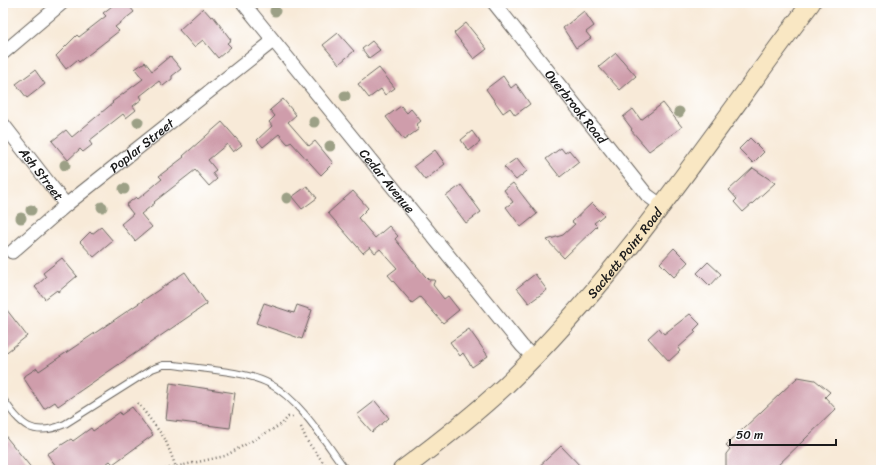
<svg xmlns="http://www.w3.org/2000/svg" width="884" height="473" font-family="Sriracha,sans-serif">
<rect width="100%" height="100%" fill="#fff"/>
<filter id="ink" filterUnits="userSpaceOnUse"><feTurbulence type="fractalNoise" baseFrequency=".025" numOctaves="2"/><feDisplacementMap in="SourceGraphic" scale="8" xChannelSelector="R" yChannelSelector="G"/><feConvolveMatrix kernelMatrix="1 2 1 2 8 2 1 2 1" color-interpolation-filters="sRGB"/></filter>
<filter id="wash" filterUnits="userSpaceOnUse"><feTurbulence type="fractalNoise" baseFrequency=".012" numOctaves="4" result="noise"/><feDisplacementMap in="SourceGraphic" scale="16" xChannelSelector="R" yChannelSelector="G"/><feGaussianBlur stdDeviation="0.9" result="paint"/><feColorMatrix in="noise" values="0 0 0 0 0 0 0 0 0 0 0 0 0 0 0 0 0 1.4 0 .05"/><feComposite in="paint" operator="in"/></filter>
<g filter="url(#wash)">
<rect width="100%" height="100%" fill="#f8ead8"/>
<g id="blocks">
<path fill="#cf9dab" d="M116,3H127L134,12L115,27L119,31L79,62L77,60L66,69L56,56L77,35L79,37L106,16L103,13Z
M203,8L211,17L213,16L231,40L227,43L231,47L218,58L203,40L194,47L179,30Z
M584,11L594,26L586,32L591,38L576,48L563,28Z
M466,23L487,49L474,59L454,33Z
M338,33L354,51L339,64L323,45Z
M372,41L380,50L369,58L362,49Z
M616,53L636,76L620,90L599,67Z
M170,56L181,69L172,76V79L163,86L159,81L140,96L142,99L133,106L136,110L126,118L123,114L89,141L92,145L83,152L80,149L68,160L52,141L66,130L72,137L113,103L112,102L143,79L135,69L145,62L152,71Z
M379,68L395,88L385,95L381,89L369,98L358,84Z
M35,70L45,84L27,98L16,84Z
M503,76L511,88L516,84L530,104L515,115L510,108L503,113L486,89Z
M283,99L296,115L288,122L309,146L315,141L333,163L321,175L291,142L288,144L279,134L263,147L257,140L272,126L269,122L275,116L270,110Z
M663,103L682,127L649,151L631,130L632,129L623,117L633,109L641,120Z
M401,106L407,113L411,109L421,121L416,125L419,129L404,140L386,117Z
M222,122L242,145L233,152L227,144L208,160L216,170L212,173L217,179L209,186L195,170L154,202L155,203L141,214L152,227L135,241L121,224L133,214L126,205L136,197L138,199L162,179L159,176L184,157L183,156Z
M472,131L480,142L469,151L461,140Z
M750,138L764,152L753,163L739,149Z
M561,148L565,153L569,150L579,162L560,177L546,159Z
M435,150L445,164L425,180L414,166Z
M517,158L527,171L516,180L504,167Z
M753,168L775,183L743,212L734,202L737,199L729,190Z
M513,183L537,214L521,227L506,207L513,202L504,190Z
M461,185L481,212L466,223L446,196Z
M307,186L317,198L302,209L292,197Z
M353,191L368,208L358,218L375,238L389,226L398,236L395,239L425,276L429,280H435L433,285L444,299L448,296L459,310L443,323L420,297L412,303L388,275L397,268L380,249L375,253L370,247L363,253L328,213Z
M592,203L604,215L594,223L597,226L564,258L547,240L563,235L575,224L572,222Z
M101,227L113,241L94,257L80,242L90,232L92,234Z
M674,248L688,262L674,277L660,263Z
M62,258L77,276L58,292L57,290L45,299L35,287L46,277L43,273Z
M708,262L721,274L710,286L697,273Z
M185,272L207,304L58,406L55,402L44,409L23,377L37,368L39,371Z
M535,274L547,290L529,303L517,288Z
M264,303L294,313L297,305L312,310L302,339L256,323Z
M3,305L27,336L3,355Z
M690,314L700,324L694,330L696,332L678,348L680,351L669,361L648,338L659,328L664,334Z
M469,329L488,356L472,367L463,353L460,356L450,342Z
M798,377L815,380L830,392L825,397L836,409L773,470H726V454L730,449L726,445Z
M170,383L235,393L230,428L166,420Z
M375,401L389,418L372,432L357,415Z
M132,407L153,435L113,464L110,461L98,470H59L47,454L71,439L73,441L91,428L93,431L120,412L121,415Z
M3,433L33,470H3Z
M561,446L584,470H535Z"/>
</g>
</g>
<g filter="url(#ink)">
<use href="#blocks" fill-opacity="0" stroke="#69645e" stroke-width="1"/>
<g fill="none" stroke-linecap="round" stroke-linejoin="round">
<g stroke="#69645e" stroke-width="8">
<path id="lane" d="M3,399C21,425 32,438 65,424L152,369L163,365H174C201,369 247,371 270,384C300,400 325,442 346,470"/>
</g>
<g stroke="#69645e" stroke-width="15">
<g id="street">
<path id="s1" d="M243,3L522,346L533,357"/>
<path id="s2" d="M494,3L647,195L662,206"/>
<path d="M3,53L62,3"/>
<path id="s3" d="M3,124L66,205"/>
<path id="s4" d="M12,252L66,205L273,41"/>
</g>
</g>
<g stroke="#69645e" stroke-width="20">
<g id="secondary">
<path id="s5" d="M402,470C438,443 473,416 506,385C624,272 713,132 811,3"/>
</g>
</g>
<path stroke="#69645e" stroke-width="2.5" stroke-dasharray="1 3" stroke-linecap="butt" d="M138,403L165,439L176,467
M301,427L307,441L329,470
M161,470L225,456L282,424L288,417H293"/>
<use href="#lane" stroke="#fff" stroke-width="6"/>
<use href="#street" stroke="#fff" stroke-width="13"/>
<use href="#secondary" stroke="#f9e7c3" stroke-width="18"/>
</g>
<g fill="#9ca086">
<circle cx="275" cy="11" r="5.5"/>
<circle cx="345" cy="96" r="5.5"/>
<circle cx="679" cy="112" r="5.5"/>
<circle cx="138" cy="122" r="5.5"/>
<circle cx="314" cy="122" r="5.5"/>
<circle cx="330" cy="146" r="5.5"/>
<circle cx="65" cy="165" r="5.5"/>
<circle cx="124" cy="189" r="5.5"/>
<circle cx="287" cy="198" r="5.5"/>
<circle cx="102" cy="207" r="5.5"/>
<circle cx="31" cy="210" r="5.5"/>
<circle cx="21" cy="218" r="5.5"/>
</g>
</g>
<g text-anchor="middle" stroke-width="4" stroke-linejoin="round" paint-order="stroke">
<g font-size="13" fill="#1c1c1c" stroke="#fff">
<text dy="5" stroke="none"><textPath href="#s2" startOffset="132">Overbrook Road</textPath></text>
<text dy="5" stroke="none"><textPath href="#s4" startOffset="168">Poplar Street</textPath></text>
<text dy="5" stroke="none"><textPath href="#s3" startOffset="63">Ash Street</textPath></text>
<text dy="5" stroke="none"><textPath href="#s1" startOffset="229">Cedar Avenue</textPath></text>
<text dy="5" stroke="none"><textPath href="#s5" startOffset="312">Sackett Point Road</textPath></text>
</g>
</g>
<rect width="884" height="473" fill="none" stroke="#fff" stroke-width="16"/>
<path d="M730 439v6h106v-6" fill="none" stroke="#1c1c1c" stroke-width="2"/>
<text x="736" y="439" font-size="12" fill="#1c1c1c" stroke="#ffffff" stroke-width="3" paint-order="stroke">50 m</text>
</svg>
